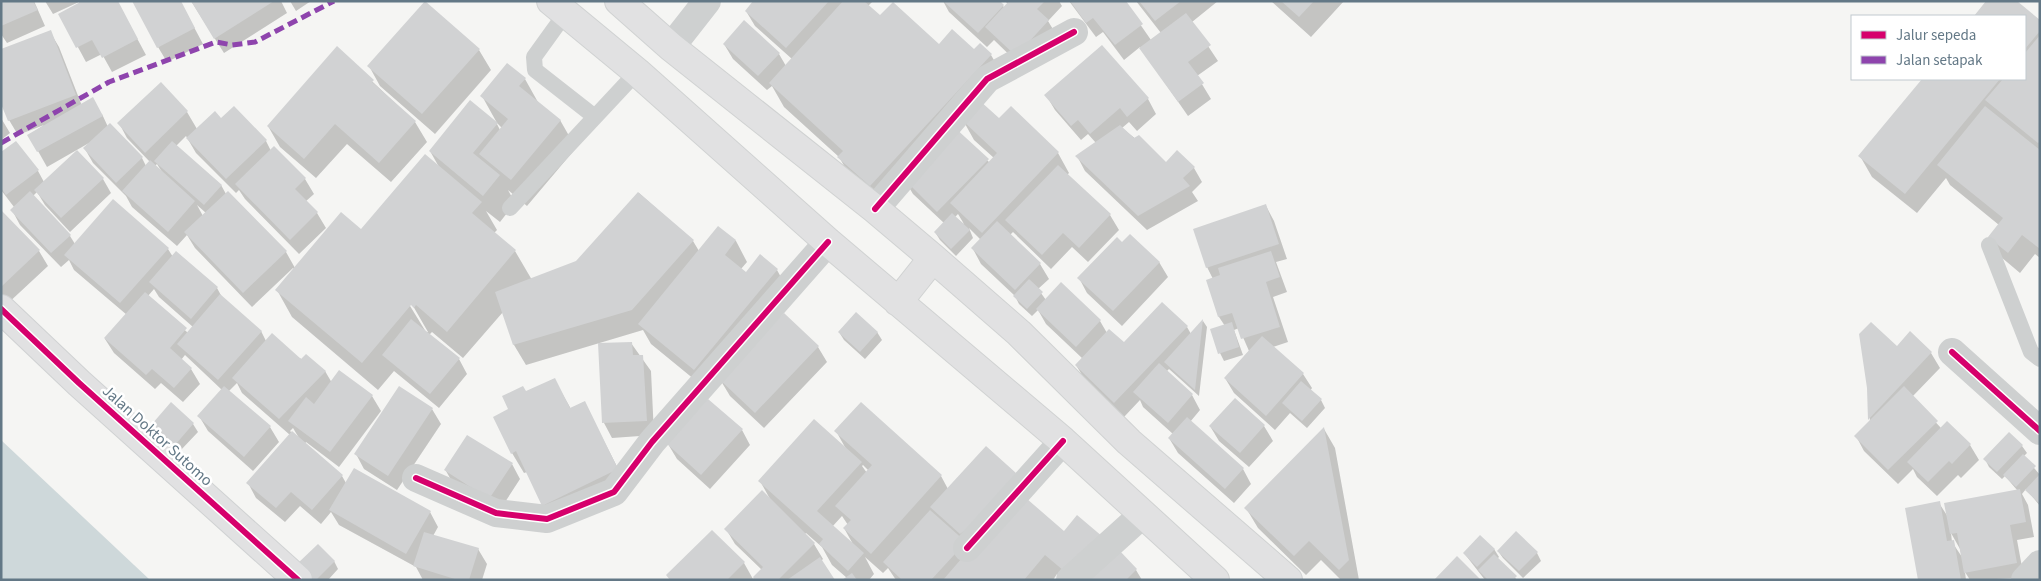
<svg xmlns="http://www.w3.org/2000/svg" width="2041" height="581" font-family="'Source Sans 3',sans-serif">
<rect width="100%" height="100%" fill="#f5f5f3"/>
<path fill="#ced8da" d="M1,440L150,580H1Z"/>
<path fill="#0003" fill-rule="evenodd" d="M1,1H34L45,26L7,43L1,34Z
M45,1H117L146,55L112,72L102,54L86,62L60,14L80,4L79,2L53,14Z
M180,1L203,44L167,62L158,47Z
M191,1H281L287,13L224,53Z
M290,1H311L296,11Z
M755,1H873L868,6L880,17L939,46L991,55L1005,79L982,104L999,120L1058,153L1069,173L1067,175L1110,215L1119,230L1088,262L1072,247L1051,269L1013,232L1010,235L1040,264L1049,279L1038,289L1046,300L1062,284L1100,321L1107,333L1124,344L1187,327L1191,334L1203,321L1207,327L1199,396L1169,369L1166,372L1192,395L1200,410L1190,422L1243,469L1251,484L1234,503L1178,453L1169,438L1173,434L1143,407L1140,400L1124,417L1085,380L1076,365L1083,359L1046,324L1038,310L1032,316L1019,304L1015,296L981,264L973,249L981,240L969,228L973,238L956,256L940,240L935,232L944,223L913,194L907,184L884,209L853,181L839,157L784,107L772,86L767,90L733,59L724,44L779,54L786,66L792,59L755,26L746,11ZM964,122L974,140L994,158L990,163L957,131ZM958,214L964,224L955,217Z
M943,1H998L1005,8L1008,4L1005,1H1059L1062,6L1048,21L1057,36L1025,70L994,40L987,47L949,12Z
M1069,1H1124L1151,40L1161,33L1136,1H1218L1192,22L1218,61L1197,76L1211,99L1188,116L1140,47L1124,60L1103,32L1096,37Z
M1271,1H1344L1311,37Z
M1988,1L2040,22V258L2035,254L2020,273L2001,257L1989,237L1999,225L1950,185L1946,178L1917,213L1872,177L1860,156L1924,79H2025V16H1976Z
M50,32L59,47L82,106L102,114L108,127L142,158L146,166L150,162L127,138L119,123L187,112L197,129L221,119L234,108L266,141L271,151L305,179L314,194L305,202L317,213L326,228L299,254L245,199L239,190L236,193L196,153L186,136L176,146L221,185L226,194L286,252L295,268L361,231L439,167L430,151L470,102L497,124L500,130L502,128L497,123L482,96L525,79L539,104L560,120L576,148L527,206L508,190L515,203L500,222L486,211L497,230L494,233L515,251L532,280L577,262L639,193L693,241L699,251L718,228L736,241L747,262L741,269L746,274L777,270L788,290L706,389L651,344L643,330L526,365L514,345L503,312L463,358L432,332L429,335L459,359L467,374L439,408L394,371L378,390L292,317L277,290L294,269L293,268L252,307L195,248L187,235L177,246L132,207L126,196L93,163L85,149L89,143L47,167L29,135L44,125L18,135L9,120ZM157,164L162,172L155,166ZM197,205L206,213L203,216ZM409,299L428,332H426L407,301Z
M337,48L415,122L427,142L391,182L347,144L316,178L280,147L268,126Z
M479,50L491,70L435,134L380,86L369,66Z
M1046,95L1148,99L1156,114L1137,131L1129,122L1122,128L1166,163L1194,168L1202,182L1192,192L1198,201L1147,230L1085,171L1077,156L1096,143L1088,134L1081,140L1055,110Z
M1,118L10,133L1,140Z
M1,154L38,171L44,182L103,179L111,193L70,232L45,205L37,192L33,196L70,236L75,244L168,249L173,257L176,253L217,288L223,299L261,331L266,341L325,371L332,383L339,372L372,396L381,411L339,467L306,442L305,444L342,476L346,483L430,512L438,527L433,536L478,549L487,564L482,580H423L416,567L339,525L331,512L321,524L300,506L285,522L256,498L248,483L290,435L242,393L237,383L229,391L270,427L279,442L253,471L208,431L199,416L222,390L185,355L181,360L191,369L200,384L183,402L161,383L155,389L114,353L105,339L127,315L74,270L69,260L61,267L20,225L12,210L14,207L1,190ZM154,289L159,297L193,327L188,333L148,296ZM293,428L299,438V439L290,431Z
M1266,206L1274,221L1287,259L1276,262L1287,292L1273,297L1288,342L1273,347L1303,374L1312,388L1310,391L1321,400L1325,408L1307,428L1290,413L1275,430L1234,393L1225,378L1249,351L1239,328L1234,330L1243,355L1224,361L1220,353L1225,326L1219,317L1208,280L1213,279L1207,267Z
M1,212L39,251L48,266L5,306L1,301Z
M1159,262L1168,277L1122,326L1087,293L1079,278Z
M784,315L818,347L827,362L764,428L730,396L721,381Z
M839,332H877L882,340L865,359L844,340Z
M1910,333L1931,353L1940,368L1912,397L1941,428L1947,423L1970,445L1979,460L1961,478L1958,475L1937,496L1917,477L1913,469L1898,484L1864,451L1856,436L1870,422L1868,388L1897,348Z
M631,343L651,371L654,435L612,438L604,423L599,344Z
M554,379L571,409L584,402L629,490L555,525L527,472L524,473L512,453L510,410L525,393Z
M1235,399L1264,426L1273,441L1249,467L1219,441L1210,426Z
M861,403L941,476L948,489L1019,494L1064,533L1119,552L1136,570L1142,580H1064L1057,574L1053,580H896L888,568L883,573L865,557L874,574L869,580H844L847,578L832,565L822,547L806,533L805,534L814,544L823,559L821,561L834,580H670L712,531L744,563L753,579L762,570L735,544L726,529L770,499L760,481L846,449L836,431ZM863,465L868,470L867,473L862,466ZM842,516L848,525L844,528L854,546L832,527Z
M171,404L193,424L198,432L180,451L158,431L153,424Z
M432,409L441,424L397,490L364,469L356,454Z
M1324,429L1335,448L1359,580H1341L1321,560L1306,575L1258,528L1246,508Z
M742,430L750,445L710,489L677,459L668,444Z
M2009,434L2022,446L2027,453L2024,456L2040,475V506L2026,489L2022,494L2028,505L2034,537L2017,540L2024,578L1970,580L1965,572L1966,580H1920L1939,503L1948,517L2017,490L2005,476L2002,479L1989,467L1985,459ZM1951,533L1960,549L1962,557L1952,542Z
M512,464L520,479L498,513L454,485L446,471Z
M1494,549L1499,557L1497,559L1517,580H1485L1464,553Z
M1498,551L1537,553L1541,561L1523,578L1503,558Z
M334,561L338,569L328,580H311L299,564Z"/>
<path fill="#d1d2d3" d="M1,1H33L38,10L1,26Z
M82,1H118L138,39L102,58L92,40L76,48L58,14Z
M132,1H181L195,28L157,48Z
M191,1H274L214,39Z
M425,1L480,49L422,114L367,66Z
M753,1H829L786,48L745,11Z
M843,1H864L880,15L893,2L939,44L952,29L974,49L980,43L992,54L870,186L837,157L843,151L769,83Z
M943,1H1000L1004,5L978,33Z
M1009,1H1045L1037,9L1049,20L1016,56L985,27Z
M1070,1H1126L1143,24L1115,45L1093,18L1086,23Z
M1139,1H1181L1155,21Z
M1281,1H1314L1299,17Z
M1986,1H2017L2040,20V31L2025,49V16H1974Z
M1186,13L1211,45L1188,62L1204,83L1178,102L1139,48Z
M744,20L780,53L758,76L723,44Z
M51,30L76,95L8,121L1,104V49Z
M2040,35V141L2038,143L1985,100L2003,79H2025V53Z
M1102,45L1149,98L1127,117L1120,108L1090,134L1078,120L1071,126L1044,95Z
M337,46L374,80L372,82L416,121L379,163L335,124L304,159L267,126Z
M507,63L526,78L519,86L561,120L511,180L479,154L508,119L480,96Z
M1922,79H2000L1905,194L1858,156Z
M161,82L188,111L145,153L117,123Z
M93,97L103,116L37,152L27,135Z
M470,100L498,123L473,153L500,175L483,196L429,151Z
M979,100L999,118L1011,106L1059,152L982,233L950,203L997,153L961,119Z
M234,106L267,140L226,179L186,138L215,111L221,118Z
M1985,106L2040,150V249L2022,235L2008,253L1988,237L2003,218L1937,165Z
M110,123L143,157L116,183L83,148Z
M1120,125L1134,138L1139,135L1166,162L1177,150L1195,167L1183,178L1190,186L1138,216L1075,156Z
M953,126L989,159L937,212L903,178Z
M16,141L39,170L6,195L1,188V152Z
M172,141L222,185L204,205L154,161Z
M274,146L306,178L295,189L318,212L290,240L235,184Z
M77,150L104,178L61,218L34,190Z
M425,154L482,202L472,213L516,250L447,332L416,305L414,308L411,305L362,363L275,290L341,212L361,229Z
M150,160L195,201L168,232L122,191Z
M1058,165L1111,214L1079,248L1063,233L1042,255L1005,220Z
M30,191L71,235L51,253L10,210Z
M228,191L287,251L243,293L184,232Z
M638,192L694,240L632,310L513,345L495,292L576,261Z
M113,199L169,248L120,303L64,255Z
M1266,204L1279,244L1206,268L1193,229Z
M1,210L40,250L1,287Z
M952,213L970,230L951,249L934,232Z
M997,221L1041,263L1015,290L971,248Z
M718,226L736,240L725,255L746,272L760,254L778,269L694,370L638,324Z
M1130,234L1160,262L1113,311L1077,278L1117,237L1122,242Z
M176,251L218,287L191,319L149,282Z
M1271,251L1280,277L1266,282L1280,327L1241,339L1232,313L1218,317L1206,280L1220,275L1218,268Z
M1029,279L1043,292L1027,309L1013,296Z
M1061,282L1101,320L1076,347L1036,309Z
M145,292L187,328L170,348L192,368L174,388L152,369L146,375L104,338Z
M220,294L262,331L218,380L177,344Z
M1162,302L1188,326L1114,403L1075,365L1109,329L1124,342Z
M856,312L878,332L860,352L838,332Z
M784,313L819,346L755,413L720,380Z
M411,319L460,358L430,394L382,355Z
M1203,319L1195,390L1164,362Z
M1232,322L1239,347L1218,354L1210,329Z
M1871,322L1897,346L1910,331L1932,352L1868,420L1867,388L1859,334Z
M272,333L301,359L306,354L326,371L279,419L232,378Z
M1262,336L1304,373L1266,416L1224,378Z
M632,342L633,355H643L647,421L602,423L598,343Z
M1159,363L1193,394L1168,423L1133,392Z
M339,370L373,395L330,452L288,421L306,397L314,404Z
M555,378L570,408L585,401L618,469L542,506L516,451L511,454L493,417L508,409L502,396L523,386L526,391Z
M1301,381L1322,399L1302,421L1282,403Z
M224,386L271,426L244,457L197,416Z
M399,386L433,408L388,476L354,454Z
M1904,386L1938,421L1888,470L1854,436Z
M1235,398L1265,425L1240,453L1209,426Z
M708,399L743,429L701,475L667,444Z
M171,402L194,423L175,445L152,424Z
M861,402L942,475L871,554L843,528L851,520L835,506L872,465L834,431Z
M1187,417L1244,468L1225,489L1168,438Z
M814,419L862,462L817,511L864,553L848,571L819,544L823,539L758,481Z
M1947,421L1971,444L1952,464L1949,461L1928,482L1907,462Z
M1324,427L1349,560L1339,570L1309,541L1294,556L1244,508Z
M292,431L343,475L312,510L291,492L276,508L246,483Z
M2009,432L2023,445L1997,472L1983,459Z
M467,435L513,463L489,499L444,470Z
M986,446L1016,473L970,536L964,531L960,534L930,507Z
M2023,454L2036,466L2016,487L2003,475Z
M354,468L431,511L406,554L329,510Z
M2040,474V504L2025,490Z
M2020,489L2026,522L2010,525L2017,563L1964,573L1957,533L1950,534L1944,503Z
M762,490L815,543L778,580H755L753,577L763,567L724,529Z
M1019,492L1064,531L1077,515L1103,537L1070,576L1045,555L1024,580H943Z
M1940,501L1947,541L1954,540L1961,580H1918L1905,508Z
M930,510L966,542L931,580H902L883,562Z
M712,530L745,562L727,580H670L666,575Z
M1516,531L1538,552L1519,571L1497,551Z
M424,532L479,548L469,580H458L413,566Z
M1480,535L1495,549L1477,567L1463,553Z
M318,544L335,561L316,580H313L297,564Z
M1119,550L1137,569L1126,580H1087Z
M1494,554L1517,576L1513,580H1488L1478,570Z
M1457,556L1481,580H1434Z
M820,557L835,580H787Z
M852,573L857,580H842Z"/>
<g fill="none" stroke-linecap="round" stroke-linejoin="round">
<g stroke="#d0d2d3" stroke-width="30">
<path id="secondary" d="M1,309L79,383L298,580"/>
</g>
<g stroke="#d0d2d2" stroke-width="30">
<path id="primary" d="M551,1L637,72L828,242L1063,441L1215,580
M619,1L671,47L875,209L933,258L1019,333L1129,442L1288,580
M898,302L933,258"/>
</g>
<path stroke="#ced0d0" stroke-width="16" d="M565,14L534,57L535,70L595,117
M510,208L637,72
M1989,245L2031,352L2040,359"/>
<path stroke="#ced0d0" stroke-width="28" d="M671,47L707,1
M875,209L987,79L1074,32
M1952,352L2040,431
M416,478L496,513L547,519L614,492L652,442L828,242
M967,548L1063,441
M1070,580L1143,514
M2025,580L2040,564"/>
<use href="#secondary" stroke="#e1e1e2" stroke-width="28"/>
<use href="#primary" stroke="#e1e1e2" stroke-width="28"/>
<path stroke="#8e44ad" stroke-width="5" stroke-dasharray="10 5" stroke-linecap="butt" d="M1,143L109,82L216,42L232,45L255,42L334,1"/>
<g stroke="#fff" stroke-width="9">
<path id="cycleway" d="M875,209L987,79L1074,32
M1,309L79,383L298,580
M1952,352L2040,431
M416,478L496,513L547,519L614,492L652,442L828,242
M967,548L1063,441"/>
</g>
<use href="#cycleway" stroke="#d6006c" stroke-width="6"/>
</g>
<g text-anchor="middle" stroke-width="5" stroke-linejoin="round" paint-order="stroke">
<g font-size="16" fill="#637886" stroke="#fff">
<text transform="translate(158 435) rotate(42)" y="6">Jalan Doktor Sutomo</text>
</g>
</g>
<rect width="2041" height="581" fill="none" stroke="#637886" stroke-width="5"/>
<rect x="1851" y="15" width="175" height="65" fill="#ffffff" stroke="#c1c9cf"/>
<rect x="1861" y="31" width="25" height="8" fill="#d6006c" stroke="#c1c9cf"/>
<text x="1896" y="40" font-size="15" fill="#637886">Jalur sepeda</text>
<rect x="1861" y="56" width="25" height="8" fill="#8e44ad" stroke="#c1c9cf"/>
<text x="1896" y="65" font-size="15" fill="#637886">Jalan setapak</text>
</svg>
